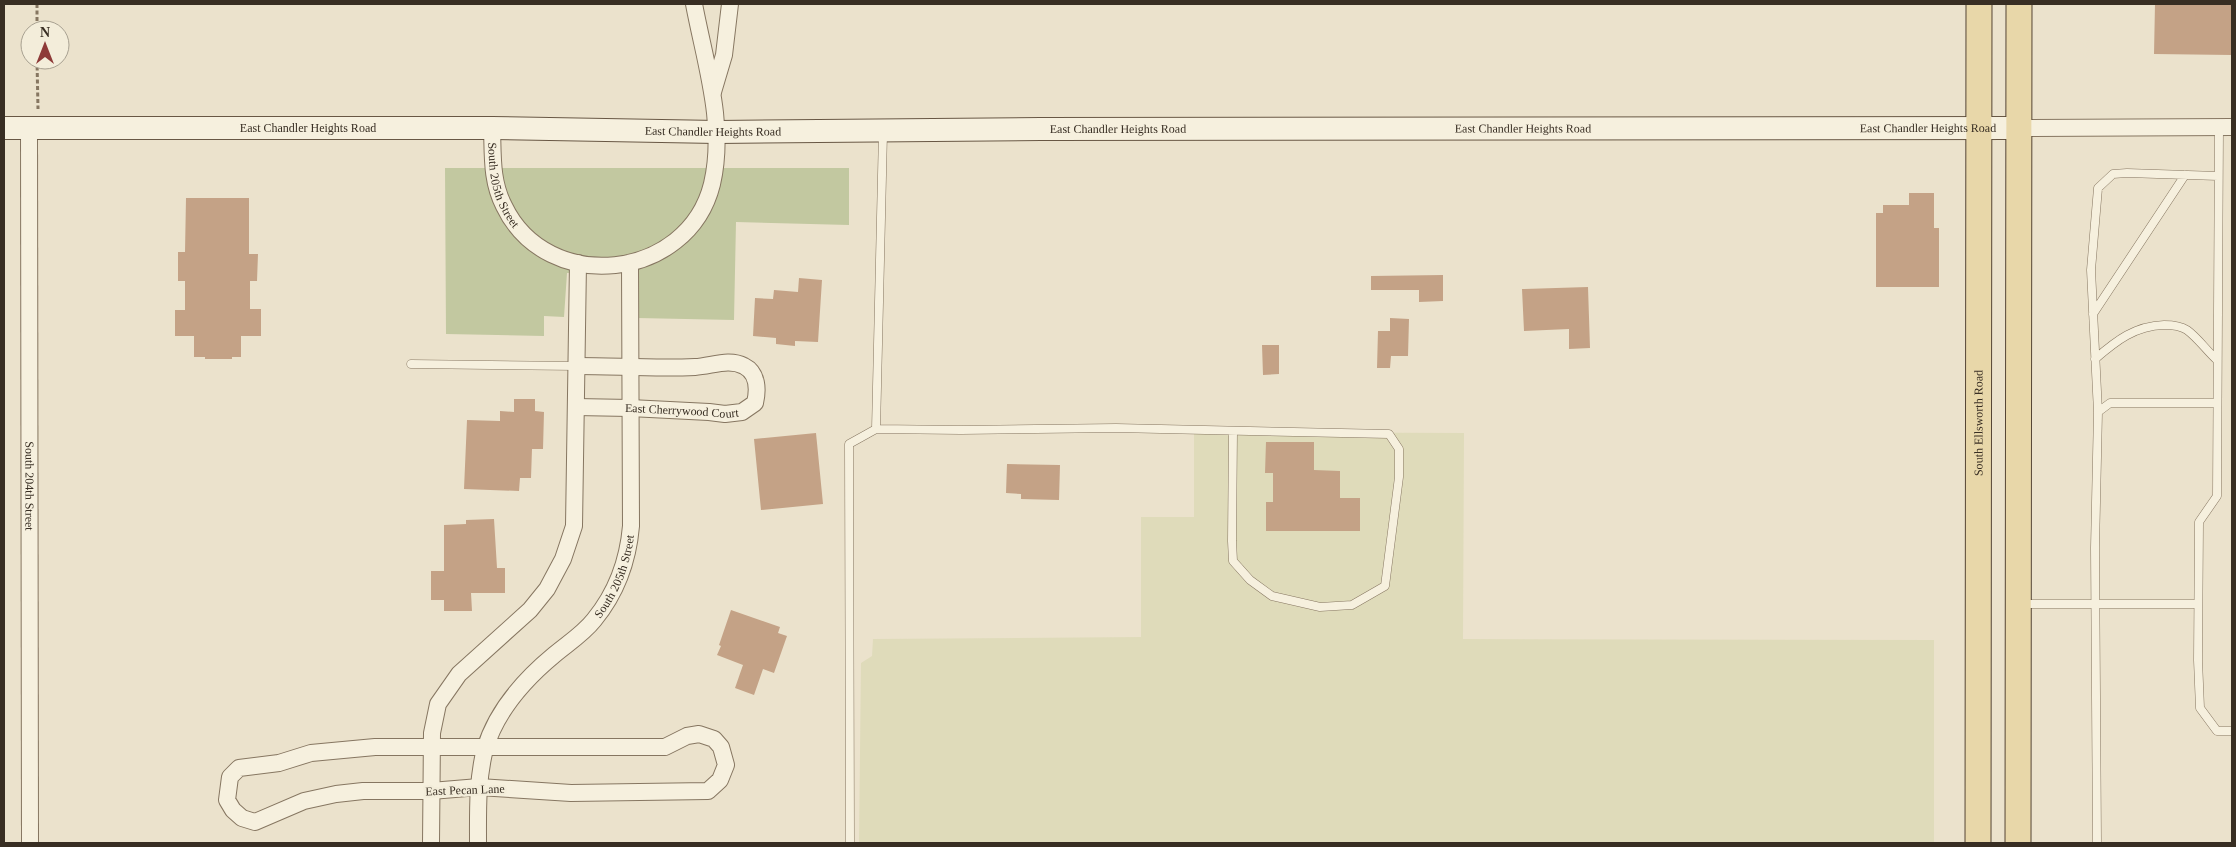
<svg xmlns="http://www.w3.org/2000/svg" width="2236" height="847" font-family="'Times New Roman',serif">
<rect width="100%" height="100%" fill="#ebe2cc"/>
<path fill="#dfdbba" d="M1194,432L1464,433L1463,639L1934,640V843H859L861,663L872,656L873,639L1141,637V517H1194Z"/>
<path fill="#c2c8a0" d="M445,168H849V225L736,222L734,320L637,318L638,273H567L564,317L544,316V336L446,334Z"/>
<path fill="#c4a286" d="M2155,4H2232V55L2154,54Z
M1909,193H1934V228H1939V287H1876V213H1883V205H1909Z
M186,198H249V254H258L257,281H250V309H261V336H241V357H232V359H205V357H194V336H175V310H185V281H178V252H185Z
M1443,275V301L1419,302V290H1371V276Z
M799,278L822,280L818,342L795,341V346L776,344V338L753,336L755,298L773,299L774,290L798,292Z
M1588,287L1590,348L1569,349V329L1524,331L1522,289Z
M1390,318L1409,319L1408,356H1391L1390,368H1377L1378,331H1390Z
M1262,345H1279V374L1263,375Z
M514,399H535V411L544,412L543,449H532L531,478H520L519,491L464,489L467,420L500,421V411L514,412Z
M816,433L823,504L761,510L754,439Z
M1266,442H1314V470L1340,471V498H1360V531H1266V502H1273V473H1265Z
M1007,464L1060,465L1059,500L1021,499V494L1006,493Z
M494,519L497,568H505V593H471L472,611H444V600H431V571H444V525L466,524V520Z
M731,610L780,627L778,633L787,636L774,673L763,669L754,695L735,688L743,665L717,655L721,646L719,645Z"/>
<g fill="none" stroke-linecap="round" stroke-linejoin="round">
<g stroke="#867661" stroke-width="9">
<path id="service" d="M2219,127L2217,496L2199,522L2198,660L2200,708L2217,731H2232
M883,133L876,429L961,430L1116,428L1389,434L1399,449V477L1385,586L1352,605L1320,607L1272,596L1250,580L1233,561L1232,541L1233,431
M2093,314L2185,175
M2095,359C2117,340 2135,326 2164,325C2171,325 2181,326 2187,330C2198,338 2207,351 2217,360
M411,364L577,366
M2098,412L2091,270L2098,188L2113,174L2127,173L2218,176
M2020,604H2198
M850,843L849,444L876,429
M2097,843L2095,548L2098,412L2110,403H2217"/>
</g>
<g stroke="#867661" stroke-width="18">
<g id="minor">
<path d="M713,92L724,55L730,4"/>
<path id="s1" d="M29,128L30,843"/>
<path id="s2" d="M492,128C493,155 491,181 504,206C547,296 688,281 712,184C726,124 705,63 694,4"/>
<path d="M2019,128L2232,127"/>
<path id="s3" d="M576,407L630,408L709,412L725,414L742,412L755,403C758,390 758,373 744,366C729,358 712,366 695,367C656,369 616,366 577,366"/>
<path d="M699,734L714,739L721,747L726,765L720,780L708,791L571,793L479,787L431,791H363L336,794L304,801L255,822L242,818L233,810L227,800L230,777L239,768L279,763L311,753L375,747H665L687,736Z"/>
<path d="M431,843L432,733L438,704L459,674L530,610L547,589L563,559L574,526L578,263"/>
<path id="s4" d="M478,843C478,812 477,780 485,749C496,712 525,679 554,655C567,644 583,634 594,620C617,592 628,561 631,526L630,264"/>
</g>
</g>
<g stroke="#685744" stroke-width="24">
<g id="secondary">
<path id="s5" d="M4,128H492L717,132L1041,129L2019,128"/>
</g>
</g>
<g stroke="#554535" stroke-width="27">
<g id="primary">
<path id="s6" d="M1978,843L1979,4"/>
<path d="M2018,843L2019,4"/>
</g>
</g>
<path stroke="#867661" stroke-width="3" stroke-dasharray="4 2.5" stroke-linecap="butt" d="M37,4V30
M37,60L38,109"/>
<use href="#service" stroke="#f6f0de" stroke-width="8"/>
<use href="#minor" stroke="#f6f0de" stroke-width="16"/>
<use href="#secondary" stroke="#f6f0de" stroke-width="22"/>
<use href="#primary" stroke="#e8d7a9" stroke-width="25"/>
</g>
<g text-anchor="middle" stroke-width="5" stroke-linejoin="round" paint-order="stroke">
<g font-size="12" fill="#382e23" stroke="#f3edda">
<text dy="4" stroke="none"><textPath href="#s5" startOffset="304">East Chandler Heights Road</textPath></text>
<text dy="4" stroke="none"><textPath href="#s5" startOffset="1519">East Chandler Heights Road</textPath></text>
<text dy="4" stroke="none"><textPath href="#s5" startOffset="1924">East Chandler Heights Road</textPath></text>
<text dy="4" stroke="none"><textPath href="#s5" startOffset="1114">East Chandler Heights Road</textPath></text>
<text dy="4" stroke="none"><textPath href="#s5" startOffset="709">East Chandler Heights Road</textPath></text>
<text dy="4" stroke="none"><textPath href="#s2" startOffset="59">South 205th Street</textPath></text>
<text dy="4" stroke="none"><textPath href="#s3" startOffset="106">East Cherrywood Court</textPath></text>
<text dy="4" stroke="none"><textPath href="#s6" startOffset="420">South Ellsworth Road</textPath></text>
<text dy="4" stroke="none"><textPath href="#s1" startOffset="358">South 204th Street</textPath></text>
<text dy="4" stroke="none"><textPath href="#s4" startOffset="315">South 205th Street</textPath></text>
<text transform="translate(465 790) rotate(-2)" y="4">East Pecan Lane</text>
</g>
</g>
<rect width="2236" height="847" fill="none" stroke="#382e23" stroke-width="10"/>
<g transform="translate(45 45)"><circle r="24" fill="#f3edda" stroke="#a8a191"/>
<path d="M0-4L9 19L0 12L-9 19Z" fill="#8e3a38"/>
<text y="-8" font-size="14" font-weight="bold" text-anchor="middle" fill="#382e23">N</text>
</g>
</svg>
